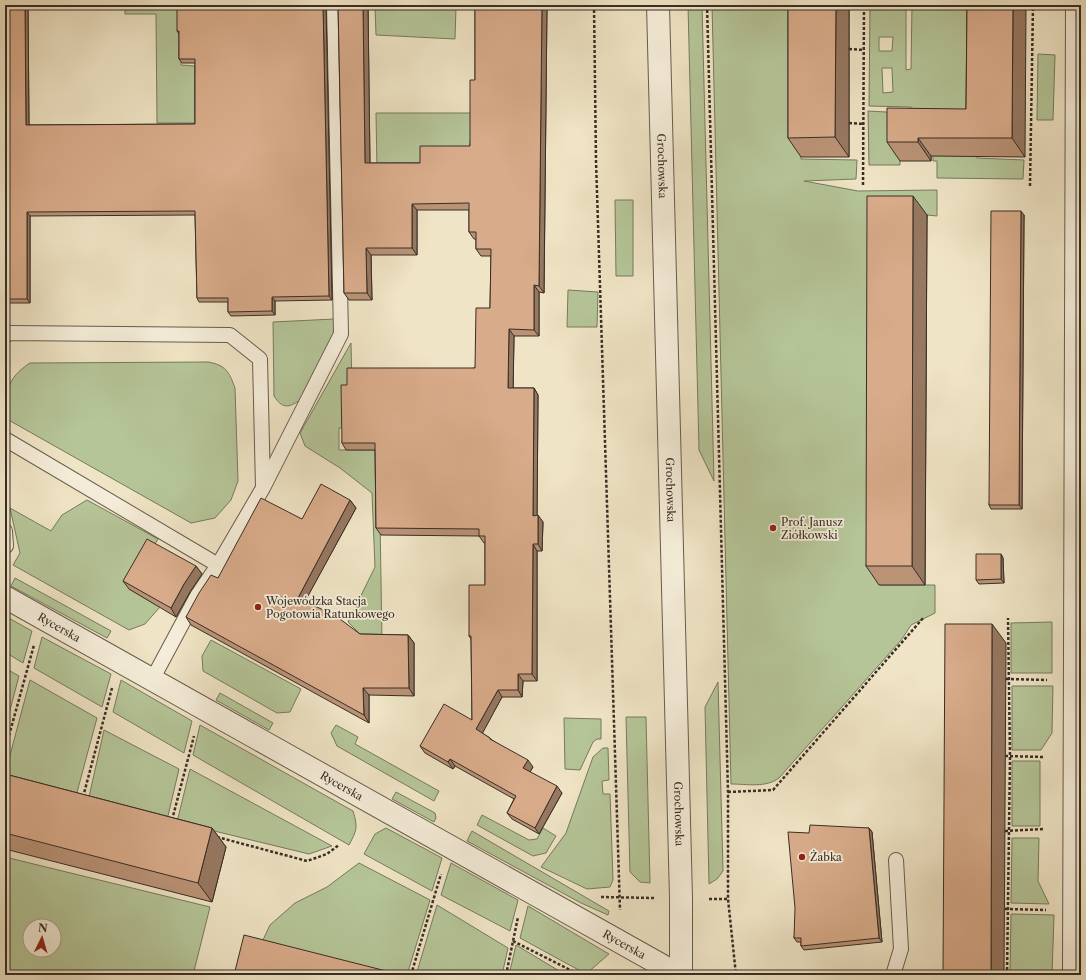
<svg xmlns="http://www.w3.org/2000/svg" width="1086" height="980" font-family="'Libre Caslon Text',serif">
<rect width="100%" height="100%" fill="#efe4c5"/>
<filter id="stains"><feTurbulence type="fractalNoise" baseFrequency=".005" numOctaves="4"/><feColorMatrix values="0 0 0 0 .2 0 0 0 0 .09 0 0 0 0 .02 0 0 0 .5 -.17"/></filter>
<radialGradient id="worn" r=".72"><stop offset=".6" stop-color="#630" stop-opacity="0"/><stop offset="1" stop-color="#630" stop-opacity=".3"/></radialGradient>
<path fill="#b5c598" stroke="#767a5f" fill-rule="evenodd" d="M125,5H180L181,65L195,66V123H157L156,14H125Z
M387,5H462V7H456L455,39L376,35L375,6H396Z
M688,5H702L714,481L699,450Z
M712,5H802L801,159L857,160L856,179L804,181L858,191L937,190V216L927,215L880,585H935V613L911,625L902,639L779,778C766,788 747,784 731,784Z
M870,5H906V70L911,69L912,5H978L977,158L1024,160L1023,179L937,178V161H933L932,119L911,117V107L869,106ZM879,37H893L892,51H879ZM882,68H892L893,92L883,93Z
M1038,54L1055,55L1053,120H1037Z
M868,111L904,113L900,127V165H869Z
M376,113H483V153L425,170H377Z
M615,200H633V276H616Z
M568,290L598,292L597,327H567Z
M334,319V341L300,400C289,408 282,409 274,396L273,322Z
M351,343L352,392L346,428H339V450H374L379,456L382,642L361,635L348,622L375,567L372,493L340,468L305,446L300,433Z
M208,362C226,365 229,372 235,388L238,481L231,500L215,518L191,523L5,418C7,390 6,379 30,363Z
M87,500L158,539L129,589L160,607L145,624L129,630L13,565L20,553L10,508L51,531L62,515Z
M15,578L111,631L107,638L11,586Z
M5,616L32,631L23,663L5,652Z
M1052,622V673H1011V623Z
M42,637L111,674L102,707L34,668Z
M211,640L301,689L290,712L277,713L203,671L202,656Z
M5,668L19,676L5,729Z
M30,680L97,718L76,796L5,774Z
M121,680L192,721L184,753L113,712Z
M718,682L723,871L717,879L709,884L705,707Z
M1012,686H1053L1052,733L1041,750H1012Z
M220,693L273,723L269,730L216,700Z
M626,717H646L650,883L640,882L630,872Z
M564,718L601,719V739H597L593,742L580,770L565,769Z
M200,725L353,811C358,827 357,830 349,845L193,755Z
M336,725L358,737L355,744L439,791L434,801L337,746L331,733Z
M104,730L179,769L167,820L89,797Z
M603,748H608L609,780L602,781L603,794H610L613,880L610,887L587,889L541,867L566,833L593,757Z
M1012,761H1040V826H1012Z
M190,769L332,846L309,854L177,822Z
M396,792L435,813L436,818L434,822L392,799Z
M482,815L529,840L537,839L543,828L556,836L546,853L533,856L477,825Z
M386,828L442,858L432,891L364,854L375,834Z
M472,831L609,911L608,915L581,903L467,841Z
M1012,838H1039L1038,881L1049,904L1011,903Z
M5,857L210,907L193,975H5V947L9,946L5,943ZM30,926H54V950H30Z
M359,863L430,900L407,975H391L262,942L270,925L295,903L327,887Z
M451,863L518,900L510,931L441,895Z
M437,905L508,948L502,975H416Z
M528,906L609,954L586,974L520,938Z
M1011,914L1054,915L1052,975H1010Z
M516,945L566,975H509Z"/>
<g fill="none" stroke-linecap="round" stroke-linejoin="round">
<g stroke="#665c4e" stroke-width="16">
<path id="service" d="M5,336L9,333L230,335L260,359L263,488L218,565L197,596L152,680
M5,439L218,565
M264,486L341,334L334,5
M5,531L6,546
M893,975L901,949L896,860"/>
</g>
<g stroke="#665c4e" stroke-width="24">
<g id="minor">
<path id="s1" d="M5,597L679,975"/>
<path d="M1074,975L1077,5"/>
</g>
</g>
<g stroke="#665c4e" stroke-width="24">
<g id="tertiary">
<path id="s2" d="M658,5L681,898V975"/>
</g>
</g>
<path stroke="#382e26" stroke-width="2.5" stroke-dasharray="3 2" stroke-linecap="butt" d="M594,5L596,161L620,910
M707,5L728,792V899L736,975
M849,49L864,50
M849,123L864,124
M863,185L864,5
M1030,186L1033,5
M1006,679L1047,680
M5,750L34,645
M1005,756L1044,757
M728,792L773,790L924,617
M83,797L112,688
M172,820L194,736
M1005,831L1043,829
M217,837L307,861L327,854L339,845
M601,897L654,898
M709,899H728
M1005,909L1046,910
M513,941L580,975
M411,975L441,874
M506,975L518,917
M1007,975L1010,757L1008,618"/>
<use href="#service" stroke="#f5edd9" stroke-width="14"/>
<use href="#minor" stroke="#f5edd9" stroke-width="22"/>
<use href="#tertiary" stroke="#f5edd9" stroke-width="22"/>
</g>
<path fill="#ba9377" stroke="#382e26" d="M5,5H28L29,125L195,124V63H182L179,59V34L177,31L195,6V5H326L332,300L275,301V315L231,316L228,312V302H199L197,298L195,215L30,216V303H5Z
M338,5H387V6H368L370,163H420L470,146L475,80V5H547L544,293L539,292V336H514L513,388H534L538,395L537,515L543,522L542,551H537V681H523L522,697H502L482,733L490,738L492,740L533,767L530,772L562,793L539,834L512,819L507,813L514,799L455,766L453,769L425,753L420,746L472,720L471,639L469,636L485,585V543H484L479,536L381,535L376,528L375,450H346L342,443L347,385L475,368L490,308L491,256H481L476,249V239H474L469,232V210H417V255H371L372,300H349L344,293Z
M788,5H849V157H801L788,138Z
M967,5L1025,157L931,156V161H900L887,142L966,109Z
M927,215L925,585H879L866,566Z
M1024,215L1022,509H991L989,505Z
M350,500L356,508L305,601L360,634L408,635L414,643V696L369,695V723L191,625L186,617L218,578L302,519Z
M1001,554L1003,558L1004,583L979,584L976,580Z
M196,566L202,574L190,592L176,617L129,589L123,581Z
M5,774L212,828L226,847L212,902L5,849Z
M869,828L872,832L882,942L804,950L801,946V942H797L794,938L809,833Z"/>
<path fill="#977861" stroke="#382e26" d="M25,5H28L29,130L26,125Z
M323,5H326L332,300L329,296Z
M363,5H367L368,6L370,170L365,163Z
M542,5H547L544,293L539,286Z
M836,5H849V157L835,137Z
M1013,5H1026L1025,157L1012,138Z
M918,138L931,156V161L918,142Z
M913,196L927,215L925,585L912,566Z
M412,204L417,210V255L412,248Z
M1021,211L1024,215L1022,509L1019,505Z
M27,212L30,216V303L27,299Z
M366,248L371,255L372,300L367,293Z
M534,285L539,292V336L534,330Z
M272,297L275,301V315L272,311Z
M509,329L514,336L513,395L508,388Z
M534,388L538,395L537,522L533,516Z
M350,500L356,508L303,605L298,598Z
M538,515L543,522L542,551L538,544Z
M533,544L537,551V681L532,674Z
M1001,554L1003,558L1004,583L1001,579Z
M196,566L202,574L190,592L176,617L171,608L184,584Z
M992,624L1006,643L1004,975H991Z
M408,635L414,643V696L409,688Z
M518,674L523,681L522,697L518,690Z
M363,688L369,695V723L364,715Z
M498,690L502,697L481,736L476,729Z
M450,759L455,766L453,769L448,762Z
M528,760L533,767L528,775L523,768Z
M557,786L562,793L539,834L535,828Z
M212,828L226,847L212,902L198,883Z
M869,828L872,832L882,942L879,938Z"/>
<path fill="#d8ab8a" stroke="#382e26" d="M5,5H25L26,125L195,124V59H179V31H177V5L195,6V5H323L329,296L272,297V311L228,312V298H197L195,211L27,212V299H5Z
M338,5H363L365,163H420V146H470V80H475V5H542L539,286L534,285V330L509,329L508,388H534L533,516L538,515V544H533L532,674H518V690H498L476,729L490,738V739L528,760L523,768L557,786L535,828L507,813L516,796L450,759L448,762L420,746L444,704L472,720L471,636H469V585H485V536H479V529L376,528L375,443H342L341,385H347V368H475L476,308H490L491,249H476V232H469V203L412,204V248H366L367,293H344Z
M788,5H836L835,137L788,138Z
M967,5H1013L1012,138H918V142H887V108L966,109Z
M867,196H913L912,566H866Z
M991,211H1021L1019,505H989Z
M321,484L350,500L298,598L336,616L360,634L408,635L409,688H363L364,715L186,617L199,593L211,575L218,578L261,498L302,519Z
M147,539L196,566L184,584L171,608L123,581Z
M976,554H1001V579L976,580Z
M945,624H992L991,975H943Z
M5,774L212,828L198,883L5,833Z
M810,825L869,828L879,938L801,946V938H794L795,908L788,832L809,833Z
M244,935L402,975H234Z"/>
<g fill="#8f2418" stroke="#f5edd9" stroke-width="1.5">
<circle cx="773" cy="528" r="4"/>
<circle cx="258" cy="607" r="4"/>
<circle cx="802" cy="857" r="4"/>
</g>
<g text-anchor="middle" stroke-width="3.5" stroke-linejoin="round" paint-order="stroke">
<g font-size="11" fill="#382e26" stroke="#f5edd9">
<text dy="4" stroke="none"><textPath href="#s2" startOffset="161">Grochowska</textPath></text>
<text dy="4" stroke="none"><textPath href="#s2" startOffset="485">Grochowska</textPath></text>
<text dy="4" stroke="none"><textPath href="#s1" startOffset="62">Rycerska</textPath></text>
<text dy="4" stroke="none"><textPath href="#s1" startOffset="386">Rycerska</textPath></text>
<text dy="4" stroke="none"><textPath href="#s2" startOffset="809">Grochowska</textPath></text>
<text dy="4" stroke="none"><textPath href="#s1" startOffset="710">Rycerska</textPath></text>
</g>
<g font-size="11" fill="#382e26" stroke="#f5edd9" text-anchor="start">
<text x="781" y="526">Prof. Janusz<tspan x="781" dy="13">Ziółkowski</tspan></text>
<text x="266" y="605">Wojewódzka Stacja<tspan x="266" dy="13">Pogotowia Ratunkowego</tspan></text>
<text x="810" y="861">Żabka</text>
</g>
</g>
<rect width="1086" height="980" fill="none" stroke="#efe4c5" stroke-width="20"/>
<rect x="6" y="6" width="1074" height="968" fill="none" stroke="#382e26" stroke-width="2"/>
<rect x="10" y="10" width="1066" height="960" fill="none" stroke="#382e26"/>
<g transform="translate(42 938) rotate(5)"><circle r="19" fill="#f5edd9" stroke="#a9a191"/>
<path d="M0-3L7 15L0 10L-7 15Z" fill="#8f2418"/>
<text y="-6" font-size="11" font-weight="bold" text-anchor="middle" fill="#382e26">N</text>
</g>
<rect width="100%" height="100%" filter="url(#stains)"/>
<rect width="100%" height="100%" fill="url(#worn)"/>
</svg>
